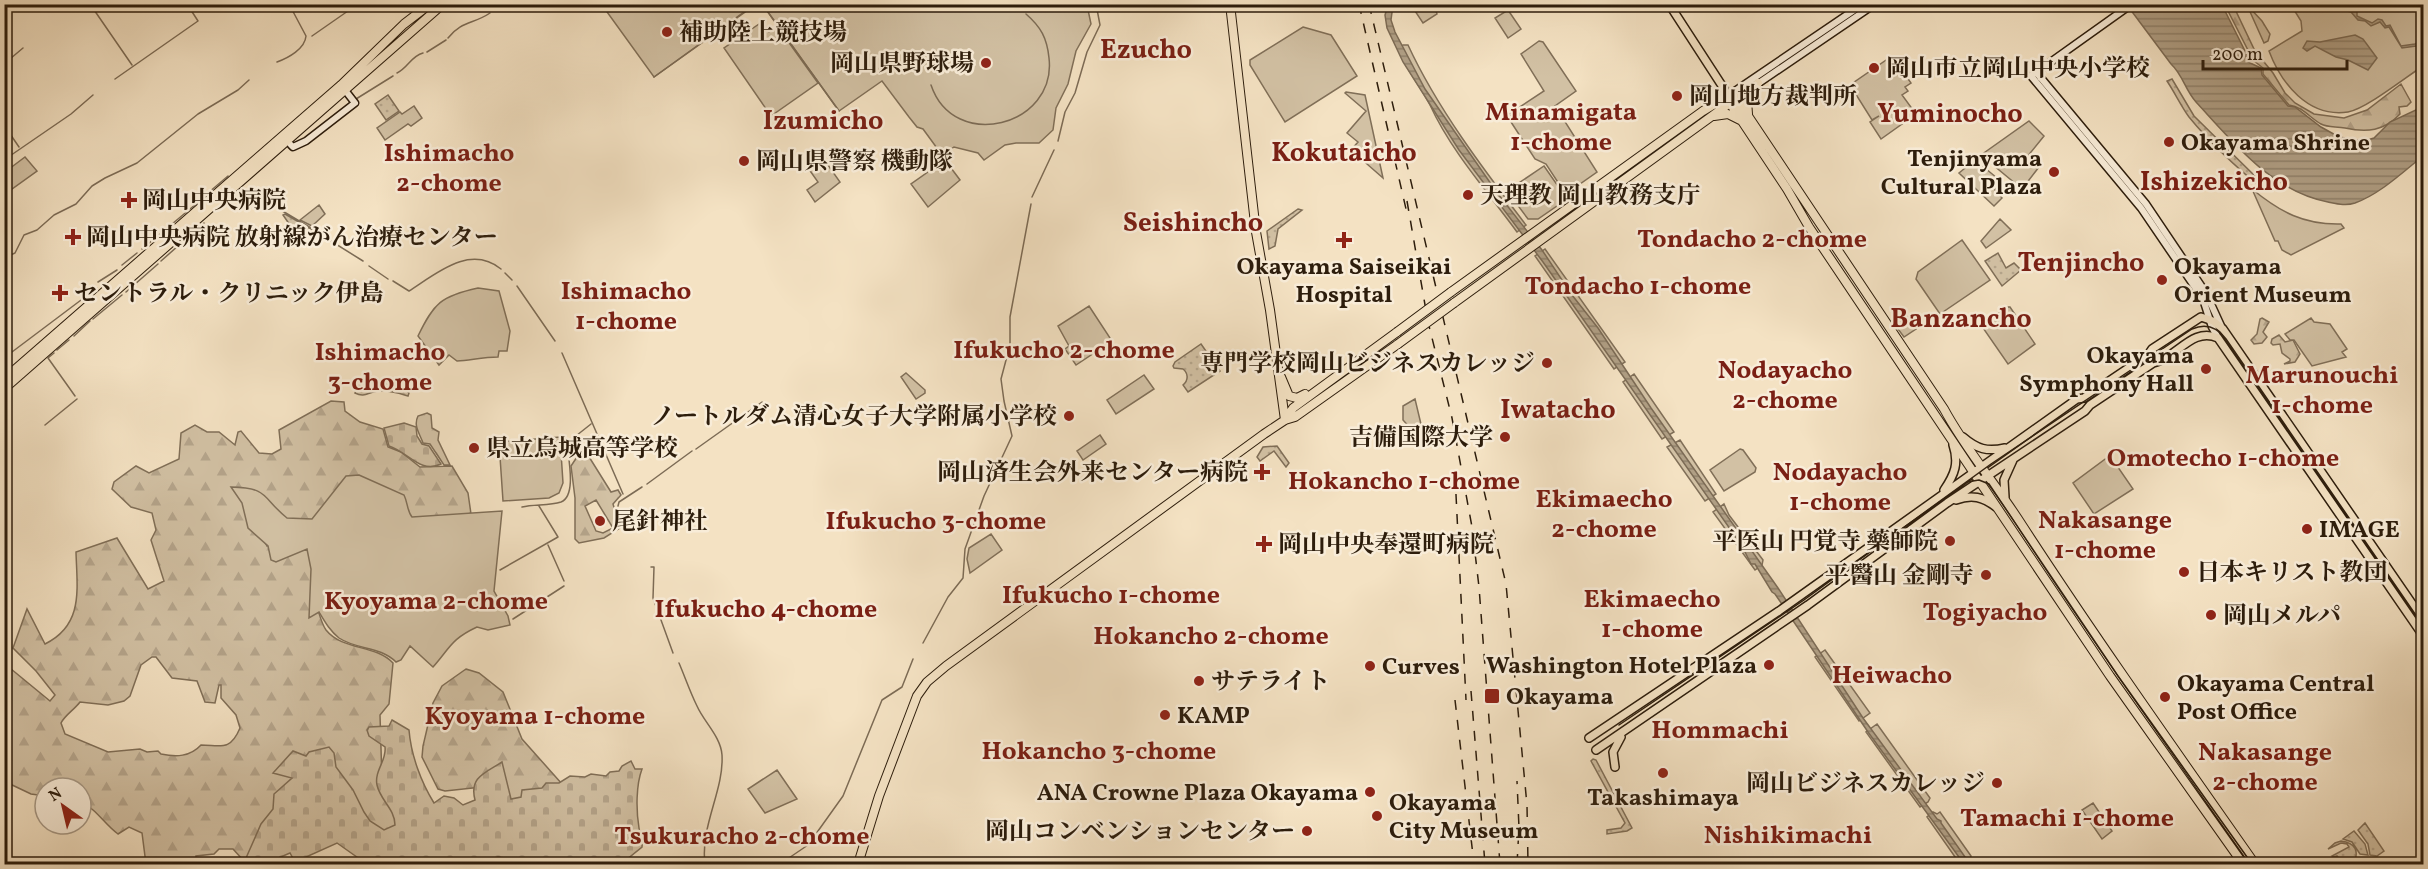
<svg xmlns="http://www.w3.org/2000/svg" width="2428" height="869" font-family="Vollkorn,'Noto Serif JP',serif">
<defs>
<pattern id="grass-dots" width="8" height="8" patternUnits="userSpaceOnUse" patternTransform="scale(1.5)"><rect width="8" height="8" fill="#d2c1a4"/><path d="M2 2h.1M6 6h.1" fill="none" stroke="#b5a58c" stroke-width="1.8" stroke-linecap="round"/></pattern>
<pattern id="forest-firs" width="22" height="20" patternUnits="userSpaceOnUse" patternTransform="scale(1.5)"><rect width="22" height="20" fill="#d2c1a4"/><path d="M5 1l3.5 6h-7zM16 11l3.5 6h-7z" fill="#b5a58c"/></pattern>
<pattern id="cemetery-stones" width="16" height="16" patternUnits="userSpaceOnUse" patternTransform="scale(1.5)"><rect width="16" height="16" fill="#d2c1a4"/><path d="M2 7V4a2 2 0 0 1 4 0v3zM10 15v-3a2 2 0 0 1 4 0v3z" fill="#b5a58c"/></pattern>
<pattern id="water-rules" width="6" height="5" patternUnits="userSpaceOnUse" patternTransform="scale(1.5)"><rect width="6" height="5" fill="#b09f85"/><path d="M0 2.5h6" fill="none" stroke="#90816b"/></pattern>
</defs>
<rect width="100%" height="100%" fill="#f4e2c3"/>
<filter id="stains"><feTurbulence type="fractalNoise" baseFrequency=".00333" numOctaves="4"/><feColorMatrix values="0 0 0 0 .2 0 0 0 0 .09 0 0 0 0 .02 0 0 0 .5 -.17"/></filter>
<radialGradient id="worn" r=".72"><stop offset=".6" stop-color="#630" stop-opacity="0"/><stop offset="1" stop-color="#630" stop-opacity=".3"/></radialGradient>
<path fill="url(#grass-dots)" stroke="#806f58" stroke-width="1.5" d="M2172,79L2194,116L2263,184L2265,188L2264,190C2237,168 2211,144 2189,117C2181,106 2175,93 2167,81Z
M388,95L399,111L386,120L375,104Z
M1298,209L1302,210L1278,229L1275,246L1269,249L1267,231Z
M285,214L313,230L301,241L283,215Z
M1998,253L2006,268L2014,263L2021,270L2002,286L1985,261Z
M1201,344L1220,371L1188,392L1183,385C1189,380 1188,373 1183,369L1174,368L1173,366L1175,362Z
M1277,446L1289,463L1286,467L1274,451L1260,461L1257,457L1263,447Z
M1593,759L1596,760L1632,828L1627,831L1607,834V830L1621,828L1625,823L1591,761Z
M2365,823L2384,851L2377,856L2370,855L2368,844L2358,830Z
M2354,831L2365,844L2368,855L2360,854L2352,842L2343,839Z
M2341,841C2356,843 2359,851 2354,864H2343L2337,856L2334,857L2332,856L2349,847L2347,844L2341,843L2328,849L2335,843Z"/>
<path fill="url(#forest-firs)" stroke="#806f58" stroke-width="1.5" fill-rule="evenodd" d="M2225,5H2233L2255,51L2273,73L2285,93L2295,103L2314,114L2344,118L2367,110L2401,84L2411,102L2407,106L2399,107L2400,114C2384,131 2367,133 2345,128C2337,126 2328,128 2321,124C2310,118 2303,107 2289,105L2263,74V68L2253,60Z
M2247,5L2262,21L2270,34L2268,41L2264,43Z
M2262,318L2269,322L2263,332L2267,337L2262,343L2254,344L2251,340L2257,334L2260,319Z
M2279,335L2285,342L2293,340L2300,354L2295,362L2284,364L2290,361V359L2282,353L2280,344L2273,345L2271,343L2272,339Z
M371,376C378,384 384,382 393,379L409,393L408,396C398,393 389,390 378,391C368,392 365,398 355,393L358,384Z
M331,401L344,402L345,411L360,422L383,429L388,447L401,452L420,467L452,466L468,493L471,514L316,604C319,612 321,623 326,630C343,651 375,644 393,663L389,704L380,715L382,781L414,832L271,841L244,861L233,849H219L214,854L196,856V864H146L142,833L129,827L118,834C105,825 95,807 81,803V788H45V796L31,794L10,784L5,789V664L50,701L55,695L36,671L13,648L27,609L45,644C84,625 77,589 76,552L117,538L148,589L164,581L151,540L156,530L152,513L131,507L112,489L114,482L136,466L149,473L179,459L181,433L195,425L207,432H219L235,445L238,432L241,431L259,453L272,454L281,449L279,430ZM323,519L267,546L260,533ZM152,657H156L172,678L197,681L205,702L215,703L219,685H221V698L236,715L240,728C230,752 220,745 201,745C190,757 176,757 161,754L158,751L147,752L140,749L108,752L65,734L61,723C65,715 74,710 80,702L108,705L124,701L130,696L141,665Z
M427,413L431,415L432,428L439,432L438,440L450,465H444L430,444L423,443C420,434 413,426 418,416Z
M586,452L611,492L618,490L621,495L613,504L620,528L604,538L579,543L575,539V498L571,466L579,454ZM596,500L613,528L603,533L596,531L585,506Z
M466,669L479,673L503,692L522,739L562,784L554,820L482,787L445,791L438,789L422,757L423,746L433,703L442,686Z"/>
<path fill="url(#cemetery-stones)" stroke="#806f58" stroke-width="1.5" d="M404,423L416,427L417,436L422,444L429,446L441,464C420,474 408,452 389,446L384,428Z
M392,720L409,730C411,755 421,782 434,803L444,796L454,798L463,805L475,800C469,777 485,773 502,762L511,799L521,797L522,790L542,788L546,783H559L570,776L585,777L591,774L606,776L610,772L619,771L622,766L631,761L635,769H642C636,785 636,810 639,828C640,835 643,839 642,847L621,864H549L498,857L481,864H352V863H360L361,860L337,843L295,862L290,853L269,862L247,864L246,858L261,824L273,809L274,794L292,778L273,773L293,751L306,756L309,752L329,747L334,753L336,767L353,790L364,812L370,821L384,830L395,825C395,809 380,800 377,785C374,771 387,760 385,747L369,736L367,730L369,727L389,726Z"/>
<path fill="#d2c1a4" stroke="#806f58" stroke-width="1.5" d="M602,5H755L654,77Z
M763,5H1087L1091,24L1076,51L1068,84L1056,108L1053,130L1039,143H1016L1005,145L984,160L978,153L954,147L942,155L923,129L917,127L909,117L882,81L839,111Z
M1411,5L1418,8L1423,5L1425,9L1432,5H1439L1443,10L1436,11L1437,14L1423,23Z
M2291,5H2423V66C2406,77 2366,109 2348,112C2308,118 2281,83 2269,51L2302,31L2301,21Z
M1508,10L1521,29L1508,38L1495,18Z
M762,22L769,32L777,26L818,83L771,116L724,48Z
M1303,27L1331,35L1357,76L1285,122L1250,65V60Z
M1539,41L1543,42L1576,91L1555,106L1597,172L1570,191L1563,190L1546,164L1535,159L1511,122L1513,120L1509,114L1544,91L1521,54Z
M1403,45H1408C1437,108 1484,170 1526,225L1517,232C1487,191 1451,151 1430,105C1420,85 1406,70 1398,49Z
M1892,56L1911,83L1905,87L1908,91L1902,95L1916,114L1881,139L1870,122L1879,116L1872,120L1850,85Z
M1346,92L1365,95L1383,178L1351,150L1358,142L1347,133L1366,111L1345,93Z
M414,106L422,118L411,126L408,124L385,140L377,128L400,112L402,114Z
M2029,121L2044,136L2027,157L2039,167L2022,189L1981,155Z
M25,157L37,171L5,194V172Z
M823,158L840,182L815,202L807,190L818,182L808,168Z
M945,160L960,180L928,207L911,184Z
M1975,160L2002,182L1995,190L2002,198L1994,206L1959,173Z
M1544,166L1567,199L1538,219H1528L1507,191Z
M2252,189C2280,212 2304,225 2341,224L2344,228L2291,255L2282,250L2278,241H2275Z
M319,205L325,214L312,226L300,220Z
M2000,219L2011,230L1986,248L1981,241Z
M1962,240L1990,280L1940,314L1916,279L1918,272Z
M1545,249L1625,362L1614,369L1535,256Z
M478,288L499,291L510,331L507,351H499L498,357C484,357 471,360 457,361L449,355L439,365L418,336C434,303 441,296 478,288Z
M1089,306L1112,341L1076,365L1065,349L1069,346L1058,326Z
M2008,307H2010L2035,344L2008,364L1981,325Z
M1910,315L1917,325L1914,326L1916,329L1904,337L1895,325Z
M2311,318L2314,322L2330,324L2347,349L2342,352L2346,357L2312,366L2294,340H2290L2285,334Z
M906,373L925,390V393L916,399L901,377Z
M1634,374L1674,432L1662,439L1623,382Z
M1144,375L1154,389L1116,414L1107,400Z
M1415,399L1425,441L1423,442L1403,420V406Z
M1100,435L1106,444L1083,460L1077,451Z
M560,437L563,483L559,493L549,498L503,501L499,442Z
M1680,440L1716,494L1705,501L1667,447Z
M1740,449L1743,450L1756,468L1755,472L1724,491L1710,470Z
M2108,457H2111L2133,489L2094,514L2073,483Z
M359,475L404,495C408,503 407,511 412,517L502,511L494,591L508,616L510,625L488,630L477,627C451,639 450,648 433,667L410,646L401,660L396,662C380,646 357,650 339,638C330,631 325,622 319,612L309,618L311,569L307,549L276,562L271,560L268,546L248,528L242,503L231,487C270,488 261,497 287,518L312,519L346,476Z
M1724,504L1729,515L1763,560L1762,565L1755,570L1713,512Z
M991,534L1002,550L970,573L967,559L969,548Z
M1825,650L1870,713L1859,721L1815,657Z
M1877,724L1930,798L1928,802L1920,807L1866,732Z
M777,770L797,799L765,813L748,789Z
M2093,803L2112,831L2102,839L2082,810Z
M1933,812L1937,814L1940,812L1971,856L1970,860L1960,864L1927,817Z"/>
<path fill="url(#water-rules)" stroke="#7c6b55" stroke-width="1.5" d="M1388,5H1393L1391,20L1395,32L1425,89L1498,194L1542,250L1572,295L1598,328L1651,408L1778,588L1863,718L1937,819L1941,821V823L1970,864H1964L1868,732L1775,594L1772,592L1755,564H1751L1742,546L1543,262L1459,150L1403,62L1387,28L1385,15Z
M2127,5H2222L2248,57V62L2261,68L2262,75L2288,106L2295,107L2321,127L2339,137L2364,141L2374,138L2390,122L2416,110L2420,102H2423V156C2403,172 2380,194 2355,203C2346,206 2338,204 2328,202C2271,191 2233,142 2196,102C2185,90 2183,75 2171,64Z
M2338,5L2343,7L2357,6V16L2372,23L2378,19L2382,20L2386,26L2390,25L2401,46L2415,44L2423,40L2416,46L2402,48L2389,27L2385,28L2380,22L2371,26L2365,21L2358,20L2351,12L2343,10Z
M2355,35L2363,39L2377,58L2368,70L2348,60L2336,57L2315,46L2307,51L2303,48L2307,41L2320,42Z"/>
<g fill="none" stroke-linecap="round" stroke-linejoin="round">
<path stroke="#7c6b55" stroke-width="1.5" d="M90,4L132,65
M762,4L839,111
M493,11L501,4
M312,36L358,4
M448,38C461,21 474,24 490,13
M427,52L446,40
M277,62C288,58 305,49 306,36L289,4
M4,64L23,48
M397,73C408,68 411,56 423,53
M654,77L755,4
M115,79L198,21L187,4
M931,85C954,153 1057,126 1049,58C1047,38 1041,27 1026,14
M356,99L393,76
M4,119L6,128L19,147
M1058,141L1065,112L1075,93L1087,52L1100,25L1096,4
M4,160L71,114L93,95
M208,193L228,176
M240,197L264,200L311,228
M1032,197L1054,150
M315,231L363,261
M142,249L196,204
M4,258L15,253L24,235L37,230L54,215L76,204L92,186L105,178L137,163L198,114L238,90L249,80
M161,261L204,223
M122,265L137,253
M369,266L388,279
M505,273L512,280
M393,281L409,291C437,273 470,244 501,269
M98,282L117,270
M517,286L555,341
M126,292L158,264
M93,319L122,295
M74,336L90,321
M57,350L69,340
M54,353L48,358L75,396
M562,353L623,494
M4,358L97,288
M45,425L77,399
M696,449L762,402
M647,484L692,451
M618,506L619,502L642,487
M522,507C534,504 549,506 561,502C577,496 568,457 567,443L591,424
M548,545L564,581
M651,567H654L653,598L673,653
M500,570L558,537L539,506
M513,619L564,586
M923,643L948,597L963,578L965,549L984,496L1012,436L1004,401L1001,379L1010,345V317L1031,204
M679,663C685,677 690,692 697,706C704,722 721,737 722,755C724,791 700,826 705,864
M789,859L792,864
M780,864L808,845L843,796L882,700L902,687L913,659"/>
<g stroke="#2d1d0c" stroke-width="9">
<path id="secondary" d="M2132,4L2031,76L2141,208L2203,299L2212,327L2218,338
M2036,72L2146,204L2206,293L2222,328
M1729,95L1863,4
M1734,100L1875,4
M291,145L293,147L306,141L355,103L348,94"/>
</g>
<g stroke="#2d1d0c" stroke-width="10">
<path id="primary" d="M1669,4L1730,98
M1963,437C1977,449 1987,452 2005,448
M1944,490C1955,474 1959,463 1953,445
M2005,497L2004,480L2013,460
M1956,500C1972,494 1983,497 1996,507
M1589,738L1779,611L2077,399L2084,398L2148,355L2152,349L2201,317L2213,321L2223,329L2424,621
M1596,750L1808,605L1947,503L2085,411L2090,405L2153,363C2176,359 2192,326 2218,338L2424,637
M1615,767L1613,752L1621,737"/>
</g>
<g stroke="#2d1d0c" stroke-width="10">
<path id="trunk" d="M1230,4L1256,232L1270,310L1285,420
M1748,114L1747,100L1758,83
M1714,116L1728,114L1742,121
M1451,292L1703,111L1729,95L1736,98L1944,409C1965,448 1994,482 2018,519C2094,636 2175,750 2255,864
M1454,303L1730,103L1787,189L1809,227L2110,676L2243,864
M1281,377L1289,396L1297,398L1305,394
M4,379L341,85L404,24L430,4
M4,389L443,4
M1285,420L1293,408L1397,332
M858,864L879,796L917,696L927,682L946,666L1264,434L1285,420L1295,417L1398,344"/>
</g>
<use href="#secondary" stroke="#f8ecd8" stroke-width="6"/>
<use href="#primary" stroke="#f4e2c3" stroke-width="7"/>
<use href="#trunk" stroke="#f4e2c3" stroke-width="8"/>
<path stroke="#2d1d0c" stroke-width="1.5" d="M1967,482L1979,480L1989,484L2118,676L2252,864
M1619,725L1804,600L1991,464L2192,329C2206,323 2217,327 2226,339L2424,627"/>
<path stroke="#2d1d0c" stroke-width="1.5" stroke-dasharray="10 10" stroke-linecap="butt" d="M1359,4L1406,209
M1369,4L1506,584L1527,805L1528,864
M1407,201L1428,322L1452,418L1472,527L1479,587L1500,864
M1455,474L1466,700
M1471,691L1485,864
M1455,700L1474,864
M1517,864L1519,828L1517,781"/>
<g stroke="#2d1d0c" stroke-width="10" stroke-linecap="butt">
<path id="trunk-bridge" d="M1397,332L1451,292
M1398,344L1454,303"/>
</g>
<use href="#trunk-bridge" stroke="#f4e2c3" stroke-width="8"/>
</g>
<g fill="#8f2418" stroke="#f8ecd8" stroke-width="2">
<circle cx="667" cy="32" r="6"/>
<circle cx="986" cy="63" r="6"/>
<circle cx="1874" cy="68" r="6"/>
<circle cx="1677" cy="96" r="6"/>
<circle cx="2169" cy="142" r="6"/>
<circle cx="744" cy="161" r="6"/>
<circle cx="2054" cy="172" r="6"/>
<circle cx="1468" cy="195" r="6"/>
<path d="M126 191h6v6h6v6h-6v6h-6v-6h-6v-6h6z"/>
<path d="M70 228h6v6h6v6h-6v6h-6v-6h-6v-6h6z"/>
<path d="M1341 231h6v6h6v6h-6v6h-6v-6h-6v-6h6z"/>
<circle cx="2162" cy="280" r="6"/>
<path d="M57 284h6v6h6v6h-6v6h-6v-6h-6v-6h6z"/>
<circle cx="1547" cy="363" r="6"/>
<circle cx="2206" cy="369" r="6"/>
<circle cx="1069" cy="416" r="6"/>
<circle cx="1505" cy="437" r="6"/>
<circle cx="474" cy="448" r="6"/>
<path d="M1259 463h6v6h6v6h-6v6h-6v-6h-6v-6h6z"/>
<circle cx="600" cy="521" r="6"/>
<circle cx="2307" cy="529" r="6"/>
<circle cx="1950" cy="541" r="6"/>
<path d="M1261 535h6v6h6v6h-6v6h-6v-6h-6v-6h6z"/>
<circle cx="2184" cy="572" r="6"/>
<circle cx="1986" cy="575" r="6"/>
<circle cx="2211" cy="615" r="6"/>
<circle cx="1769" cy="665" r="6"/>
<circle cx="1370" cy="666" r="6"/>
<circle cx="1199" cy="681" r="6"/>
<rect x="1484" y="688" width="16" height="16" rx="3"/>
<circle cx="2165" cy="697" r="6"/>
<circle cx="1165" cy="715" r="6"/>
<circle cx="1663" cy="773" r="6"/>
<circle cx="1997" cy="783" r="6"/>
<circle cx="1370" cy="792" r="6"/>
<circle cx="1377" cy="816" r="6"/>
<circle cx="1307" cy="831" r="6"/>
</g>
<g text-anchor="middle" stroke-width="5" stroke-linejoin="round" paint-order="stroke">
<g font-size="24" font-weight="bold" fill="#2d1d0c" stroke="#f8ecd8" text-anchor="start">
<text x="679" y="40">補助陸上競技場</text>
<text x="974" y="71" text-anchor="end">岡山県野球場</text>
<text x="1886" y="76">岡山市立岡山中央小学校</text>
<text x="1689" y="104">岡山地方裁判所</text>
<text x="2181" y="150">Okayama Shrine</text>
<text x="2042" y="166" text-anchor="end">Tenjinyama<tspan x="2042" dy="28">Cultural Plaza</tspan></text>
<text x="756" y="169">岡山県警察 機動隊</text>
<text x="1480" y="203">天理教 岡山教務支庁</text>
<text x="142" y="208">岡山中央病院</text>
<text x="86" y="245">岡山中央病院 放射線がん治療センター</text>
<text x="1344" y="274" text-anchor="middle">Okayama Saiseikai<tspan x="1344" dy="28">Hospital</tspan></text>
<text x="2174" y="274">Okayama<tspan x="2174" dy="28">Orient Museum</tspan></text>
<text x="74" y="301">セントラル・クリニック伊島</text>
<text x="2194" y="363" text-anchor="end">Okayama<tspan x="2194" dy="28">Symphony Hall</tspan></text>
<text x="1535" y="371" text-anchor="end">専門学校岡山ビジネスカレッジ</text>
<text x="1057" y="424" text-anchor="end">ノートルダム清心女子大学附属小学校</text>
<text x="1493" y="445" text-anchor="end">吉備国際大学</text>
<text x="486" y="456">県立烏城高等学校</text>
<text x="1248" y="480" text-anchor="end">岡山済生会外来センター病院</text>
<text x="612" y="529">尾針神社</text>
<text x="2319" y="537">IMAGE</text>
<text x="1938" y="549" text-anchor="end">平医山 円覚寺 藥師院</text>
<text x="1278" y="552">岡山中央奉還町病院</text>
<text x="2196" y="580">日本キリスト教団</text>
<text x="1974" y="583" text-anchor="end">平醫山 金剛寺</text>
<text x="2223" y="623">岡山メルパ</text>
<text x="1757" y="673" text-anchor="end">Washington Hotel Plaza</text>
<text x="1382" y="674">Curves</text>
<text x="1211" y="689">サテライト</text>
<text x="2177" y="691">Okayama Central<tspan x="2177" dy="28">Post Office</tspan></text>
<text x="1506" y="704">Okayama</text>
<text x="1177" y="723">KAMP</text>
<text x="1985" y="791" text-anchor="end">岡山ビジネスカレッジ</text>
<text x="1358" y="800" text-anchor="end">ANA Crowne Plaza Okayama</text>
<text x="1663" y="805" text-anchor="middle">Takashimaya</text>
<text x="1389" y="810">Okayama<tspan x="1389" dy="28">City Museum</tspan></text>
<text x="1295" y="839" text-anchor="end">岡山コンベンションセンター</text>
</g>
<g font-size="26" font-weight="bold" fill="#7a1f14" stroke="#f8ecd8">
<text x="1561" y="120">Minamigata<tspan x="1561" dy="30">1-chome</tspan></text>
<text x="449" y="161">Ishimacho<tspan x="449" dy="30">2-chome</tspan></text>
<text x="1752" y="247">Tondacho 2-chome</text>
<text x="1638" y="294">Tondacho 1-chome</text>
<text x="626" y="299">Ishimacho<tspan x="626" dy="30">1-chome</tspan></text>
<text x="1064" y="358">Ifukucho 2-chome</text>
<text x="380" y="360">Ishimacho<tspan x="380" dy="30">3-chome</tspan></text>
<text x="1785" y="378">Nodayacho<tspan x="1785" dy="30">2-chome</tspan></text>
<text x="2322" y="383">Marunouchi<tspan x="2322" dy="30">1-chome</tspan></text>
<text x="2223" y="466">Omotecho 1-chome</text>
<text x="1840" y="480">Nodayacho<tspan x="1840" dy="30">1-chome</tspan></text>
<text x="1404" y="489">Hokancho 1-chome</text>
<text x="1604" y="507">Ekimaecho<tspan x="1604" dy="30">2-chome</tspan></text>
<text x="2105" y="528">Nakasange<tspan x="2105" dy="30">1-chome</tspan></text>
<text x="936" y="529">Ifukucho 3-chome</text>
<text x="1111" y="603">Ifukucho 1-chome</text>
<text x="1652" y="607">Ekimaecho<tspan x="1652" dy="30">1-chome</tspan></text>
<text x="436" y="609">Kyoyama 2-chome</text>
<text x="766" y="617">Ifukucho 4-chome</text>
<text x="1985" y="620">Togiyacho</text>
<text x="1211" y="644">Hokancho 2-chome</text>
<text x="1892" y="683">Heiwacho</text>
<text x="535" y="724">Kyoyama 1-chome</text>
<text x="1720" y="738">Hommachi</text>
<text x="1099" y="759">Hokancho 3-chome</text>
<text x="2265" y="760">Nakasange<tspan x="2265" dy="30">2-chome</tspan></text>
<text x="2067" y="826">Tamachi 1-chome</text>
<text x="1788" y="843">Nishikimachi</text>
<text x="742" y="844">Tsukuracho 2-chome</text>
</g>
<g font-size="27" font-weight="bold" fill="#7a1f14" stroke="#f8ecd8">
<text x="1146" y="58">Ezucho</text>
<text x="1950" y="122">Yuminocho</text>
<text x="823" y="129">Izumicho</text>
<text x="1344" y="161">Kokutaicho</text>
<text x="2214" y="190">Ishizekicho</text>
<text x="1193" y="231">Seishincho</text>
<text x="2081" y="271">Tenjincho</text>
<text x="1961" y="327">Banzancho</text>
<text x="1558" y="418">Iwatacho</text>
</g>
</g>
<rect width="2428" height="869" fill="none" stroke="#f4e2c3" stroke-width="24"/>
<rect x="6" y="6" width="2416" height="857" fill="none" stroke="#2d1d0c" stroke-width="3"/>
<rect x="12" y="12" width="2404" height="845" fill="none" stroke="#2d1d0c" stroke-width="1.5"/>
<g transform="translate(63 806) rotate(326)"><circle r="28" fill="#f8ecd8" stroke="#a79986" stroke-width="1.5"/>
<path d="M0-4.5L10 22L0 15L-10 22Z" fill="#8f2418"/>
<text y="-9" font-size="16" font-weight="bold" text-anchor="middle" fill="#2d1d0c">N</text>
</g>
<path d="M2203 60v9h144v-9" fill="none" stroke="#2d1d0c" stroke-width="3"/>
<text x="2212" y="60" font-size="18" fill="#2d1d0c" stroke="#f8ecd8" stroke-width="4.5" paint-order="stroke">200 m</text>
<rect width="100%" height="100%" filter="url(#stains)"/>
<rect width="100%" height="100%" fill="url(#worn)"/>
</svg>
